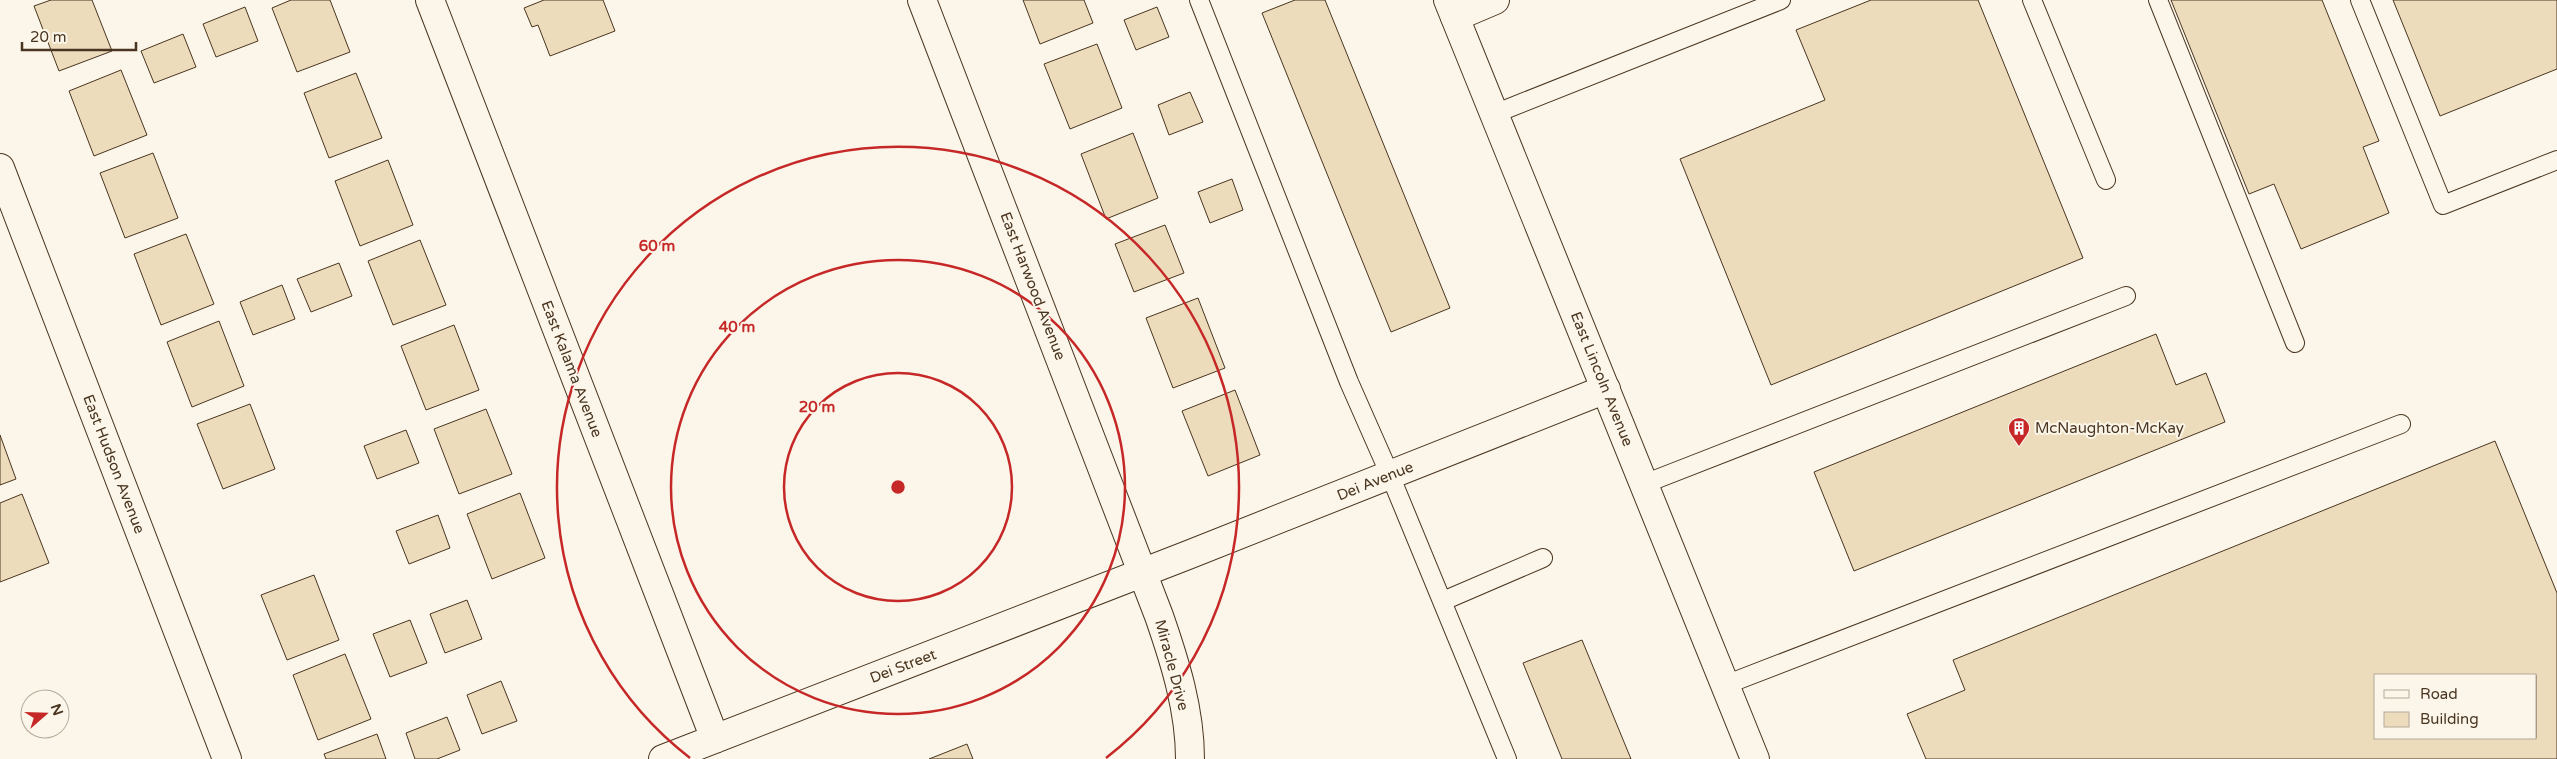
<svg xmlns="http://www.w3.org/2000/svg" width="2557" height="759" font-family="'Varela Round',sans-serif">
<rect width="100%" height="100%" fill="#fbf6e9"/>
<path fill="#ecdcbc" stroke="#4a3520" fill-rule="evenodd" d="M51,0H92L112,51L59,71L34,6Z
M291,0H330L350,52L297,72L272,8Z
M544,0H603L615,31L550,56L538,25L532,27L524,8Z
M1023,0H1084L1093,23L1040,44Z
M1295,0H1325L1450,308L1391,332L1262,13Z
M1871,0H1978L2083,258L1771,385L1680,159L1825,100L1796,30Z
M2171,0H2322L2379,141L2363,147L2389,213L2301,249L2274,184L2249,194Z
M2393,0H2557V69L2440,116Z
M245,7L258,41L216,57L203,24Z
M1157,7L1169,37L1136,50L1124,20Z
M183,34L196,67L154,83L141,51Z
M1097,44L1122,108L1070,129L1044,64Z
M121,70L147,135L94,156L69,91Z
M356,73L382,138L329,158L304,93Z
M1190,92L1203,122L1169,135L1158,105Z
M1133,133L1158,198L1106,219L1081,154Z
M153,153L178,218L125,238L100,173Z
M388,160L413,225L360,246L335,181Z
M1232,179L1243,210L1210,223L1198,192Z
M1165,225L1184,273L1134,292L1115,244Z
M186,234L214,304L161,325L134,254Z
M420,240L446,305L393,325L368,261Z
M339,263L352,296L311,312L297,279Z
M282,285L295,319L253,335L240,302Z
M1198,298L1225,368L1173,388L1146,318Z
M219,321L244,386L192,407L167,342Z
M454,325L479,390L426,410L401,346Z
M2156,334L2176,385L2206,373L2225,422L1854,571L1814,472Z
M1235,390L1260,455L1208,476L1182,411Z
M250,404L275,469L223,489L197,424Z
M486,409L512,474L459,494L434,429Z
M406,430L419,463L377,479L364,446Z
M0,435L16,479L0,485Z
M2495,441L2557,593V759H1926L1907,714L1965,690L1953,660ZM2376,675H2536V738H2376Z
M520,493L545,558L492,579L467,514Z
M22,494L49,563L0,582V503Z
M438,515L450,548L409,564L396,531Z
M314,575L339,640L287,660L261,595Z
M467,600L482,639L445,653L430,614Z
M410,620L427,663L390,677L373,634Z
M1582,640L1631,759H1562L1523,663Z
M345,654L371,719L318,740L293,675Z
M501,681L517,721L482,734L467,695Z
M447,717L460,750L437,759H415L406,733Z
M377,734L386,759H326L324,754Z
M967,744L973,759H929Z"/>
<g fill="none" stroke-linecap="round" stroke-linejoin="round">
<g stroke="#4a3520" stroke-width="20">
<path id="service" d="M1199,0L1349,382L1390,475L1507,759
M2032,0L2106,180
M2158,0L2295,343
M2360,0L2443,205L2557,160
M1494,114L1781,0
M1644,484L2126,296
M1443,601L1543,558
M1725,685L2401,424"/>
</g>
<g stroke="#4a3520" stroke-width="30">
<path id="minor" d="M430,0L715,739
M922,0L1159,616C1175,662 1190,710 1190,759
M1455,17L1495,0
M0,168L227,759
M663,759L1188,555L1606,389"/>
</g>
<g stroke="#4a3520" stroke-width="30">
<path id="tertiary" d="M1448,0L1755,759"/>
</g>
<use href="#service" stroke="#fbf6e9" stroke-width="18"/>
<use href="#minor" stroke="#fbf6e9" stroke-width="28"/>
<use href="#tertiary" stroke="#fbf6e9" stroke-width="28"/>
</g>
<g fill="none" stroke="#c62828" stroke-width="2.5">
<circle cx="898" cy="487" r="114"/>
<circle cx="898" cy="487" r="227"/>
<path d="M690 758A341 341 0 1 1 1106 758"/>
</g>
<defs>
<g id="building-pin" transform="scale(1.125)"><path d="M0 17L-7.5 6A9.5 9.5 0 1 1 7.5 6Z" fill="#c62828" stroke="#fbf6e9"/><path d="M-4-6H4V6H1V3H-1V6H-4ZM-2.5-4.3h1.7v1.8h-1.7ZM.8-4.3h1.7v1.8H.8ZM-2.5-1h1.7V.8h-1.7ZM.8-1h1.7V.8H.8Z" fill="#fff"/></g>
</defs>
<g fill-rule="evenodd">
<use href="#building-pin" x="2019" y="428"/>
</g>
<g text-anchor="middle" stroke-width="4" stroke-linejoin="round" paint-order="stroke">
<g font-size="15" fill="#4a3520" stroke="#fbf6e9">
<text transform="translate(1033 286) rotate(69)" y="5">East Harwood Avenue</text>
<text transform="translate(572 369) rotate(69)" y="5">East Kalama Avenue</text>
<text transform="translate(1602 379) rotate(68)" y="5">East Lincoln Avenue</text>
<text transform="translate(114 464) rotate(69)" y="5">East Hudson Avenue</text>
<text transform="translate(1375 481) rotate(-22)" y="5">Dei Avenue</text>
<text transform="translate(1172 665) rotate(75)" y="5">Miracle Drive</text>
<text transform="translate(903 666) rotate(-21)" y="5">Dei Street</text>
</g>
<g font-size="15" fill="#4a3520" stroke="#fbf6e9" text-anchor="start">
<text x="2035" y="433">McNaughton-McKay</text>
</g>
</g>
<circle cx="898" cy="487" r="8" fill="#c62828" stroke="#fbf6e9" stroke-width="2.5"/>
<g font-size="15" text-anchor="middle" font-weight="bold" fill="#c62828" stroke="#fbf6e9" stroke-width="4" stroke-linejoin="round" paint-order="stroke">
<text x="657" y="251">60 m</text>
<text x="737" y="332">40 m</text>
<text x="817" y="412">20 m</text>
</g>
<rect x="2374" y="674" width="162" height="65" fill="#fbf6e9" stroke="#b4a999"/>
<rect x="2384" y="690" width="25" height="8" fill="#fbf6e9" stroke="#b4a999"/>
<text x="2420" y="699" font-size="15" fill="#4a3520">Road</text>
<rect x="2384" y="712" width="25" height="15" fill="#ecdcbc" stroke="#b4a999"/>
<text x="2420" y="724" font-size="15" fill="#4a3520">Building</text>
<g transform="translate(45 714) rotate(70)"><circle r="24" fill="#fbf6e9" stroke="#b4a999"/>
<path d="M0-4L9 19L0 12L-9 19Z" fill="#c62828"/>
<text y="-8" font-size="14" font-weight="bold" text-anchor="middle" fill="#4a3520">N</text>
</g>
<path d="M22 42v8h114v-8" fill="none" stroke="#4a3520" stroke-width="2.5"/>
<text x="30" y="42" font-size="15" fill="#4a3520" stroke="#fbf6e9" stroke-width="4" paint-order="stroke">20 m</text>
</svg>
